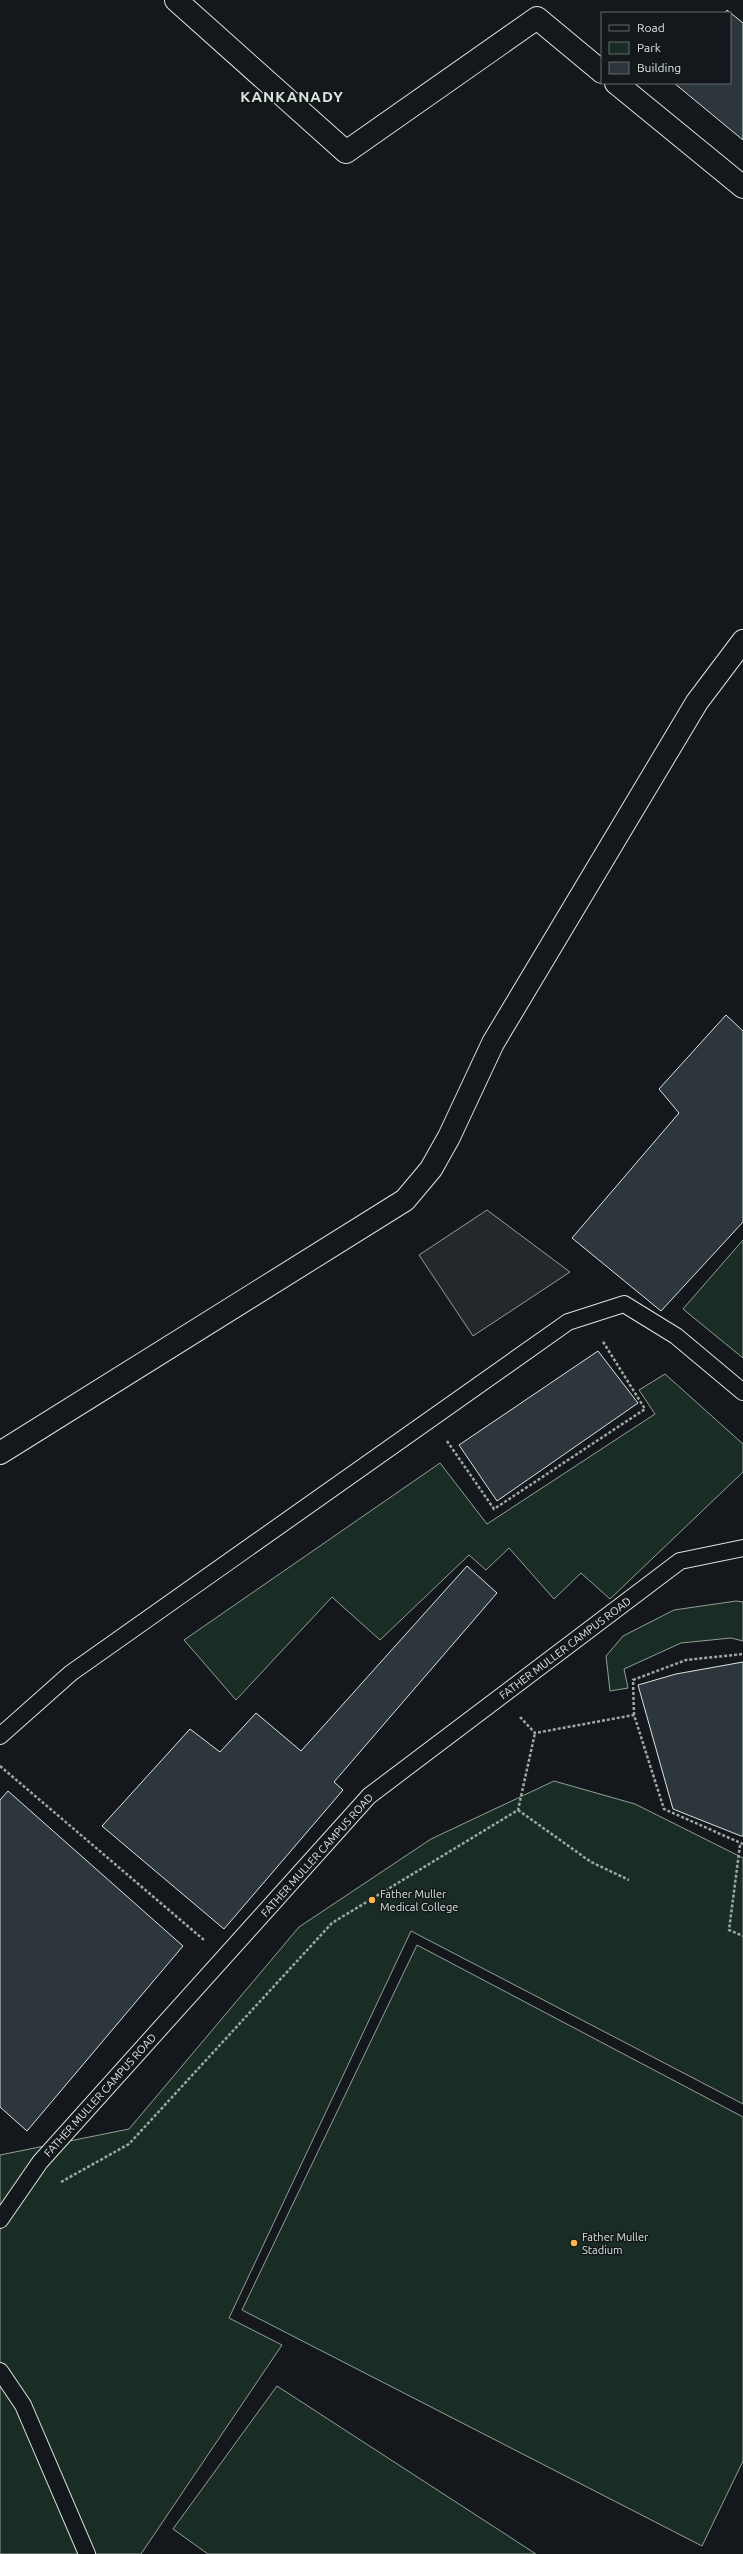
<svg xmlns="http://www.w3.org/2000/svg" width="743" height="2554" font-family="Ubuntu,sans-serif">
<rect width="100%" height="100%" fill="#14181c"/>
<path fill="#1a2d24" stroke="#939e99" d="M743,1240V1358L683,1309Z
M665,1374L743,1444V1472L610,1599L581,1573L554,1599L509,1548L486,1570L469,1555L380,1640L332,1597L236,1700L184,1640L440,1463L487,1524L655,1414L639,1390Z
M736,1601L743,1602V1641L731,1638L681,1643L624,1669L628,1688L610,1691L606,1656L623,1636L674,1610Z
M554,1781L635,1804L743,1858V2104L411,1931L229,2318L282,2345L141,2554H0V2155L129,2129L299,1927L431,1839Z
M417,1945L743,2117V2461L702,2546L242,2310Z
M277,2386L536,2554H208L173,2529Z"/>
<path fill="#24282b" stroke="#939e99" d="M487,1210L570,1272L473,1336L419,1255Z"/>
<path fill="#2c363c" stroke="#d8e6dc" d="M727,10L743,23V140L674,83H730V13H725Z
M726,1015L743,1031V1222L661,1311L572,1238L679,1113L659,1089Z
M598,1351L638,1403L497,1501L459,1445Z
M467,1566L497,1593L334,1782L343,1790L224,1929L102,1826L190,1729L220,1752L256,1713L301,1751Z
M743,1662V1836H741L673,1809L638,1685L676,1674Z
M8,1791L183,1946L27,2131L0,2107V1800Z"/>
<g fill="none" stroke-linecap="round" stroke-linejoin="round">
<g stroke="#d8e6dc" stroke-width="18">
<path id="lane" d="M0,1736L71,1673L568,1322L624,1304L676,1336L743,1392
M0,2220L40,2162L369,1796L680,1561L743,1548
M0,2371L23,2405L87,2554"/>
</g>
<g stroke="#d8e6dc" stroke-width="24">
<path id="street" d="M176,0L346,152L537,18L602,72
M616,83L743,187
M0,1453L405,1200L431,1169L449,1137L493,1043L697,702L743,641"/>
</g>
<path stroke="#9da8a2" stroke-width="2.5" stroke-dasharray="3 2" stroke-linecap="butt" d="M447,1441L494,1509L645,1409L602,1340
M634,1715L633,1680L686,1660L743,1654
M520,1717L535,1733L634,1715L664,1809L743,1844
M0,1766L204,1940
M518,1810L591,1862L629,1880
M740,1845L729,1930L743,1936
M61,2182L129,2144L332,1923L518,1810L535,1733"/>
<use href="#lane" stroke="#14181c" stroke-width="16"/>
<use href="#street" stroke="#14181c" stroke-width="22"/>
</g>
<g fill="#ffb74d" stroke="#14181c" stroke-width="1.5">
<circle cx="372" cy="1900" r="4"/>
<circle cx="574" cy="2243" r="4"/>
</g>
<g text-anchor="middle" stroke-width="3" stroke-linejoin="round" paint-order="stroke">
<g font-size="11" fill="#d8e6dc" stroke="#14181c">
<text transform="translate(565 1648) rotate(-37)" y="4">FATHER MULLER CAMPUS ROAD</text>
<text transform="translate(317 1855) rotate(-48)" y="4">FATHER MULLER CAMPUS ROAD</text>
<text transform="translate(100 2095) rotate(-48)" y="4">FATHER MULLER CAMPUS ROAD</text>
</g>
<g font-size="11" fill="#d8e6dc" stroke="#14181c" text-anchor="start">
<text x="380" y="1898">Father Muller<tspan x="380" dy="13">Medical College</tspan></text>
<text x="582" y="2241">Father Muller<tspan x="582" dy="13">Stadium</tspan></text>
</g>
<g font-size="15" font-weight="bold" letter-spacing="1" fill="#d8e6dc" stroke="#14181c">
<text x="292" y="102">KANKANADY</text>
</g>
</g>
<rect x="601" y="12" width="130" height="72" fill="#14181c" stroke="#626a69"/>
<rect x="609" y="25" width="20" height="6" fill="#14181c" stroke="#626a69"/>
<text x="637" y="32" font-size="12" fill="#d8e6dc">Road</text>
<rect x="609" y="42" width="20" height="12" fill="#1a2d24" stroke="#626a69"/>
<text x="637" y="52" font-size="12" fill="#d8e6dc">Park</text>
<rect x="609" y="62" width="20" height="12" fill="#2c363c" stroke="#626a69"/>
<text x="637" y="72" font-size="12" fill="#d8e6dc">Building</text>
</svg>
